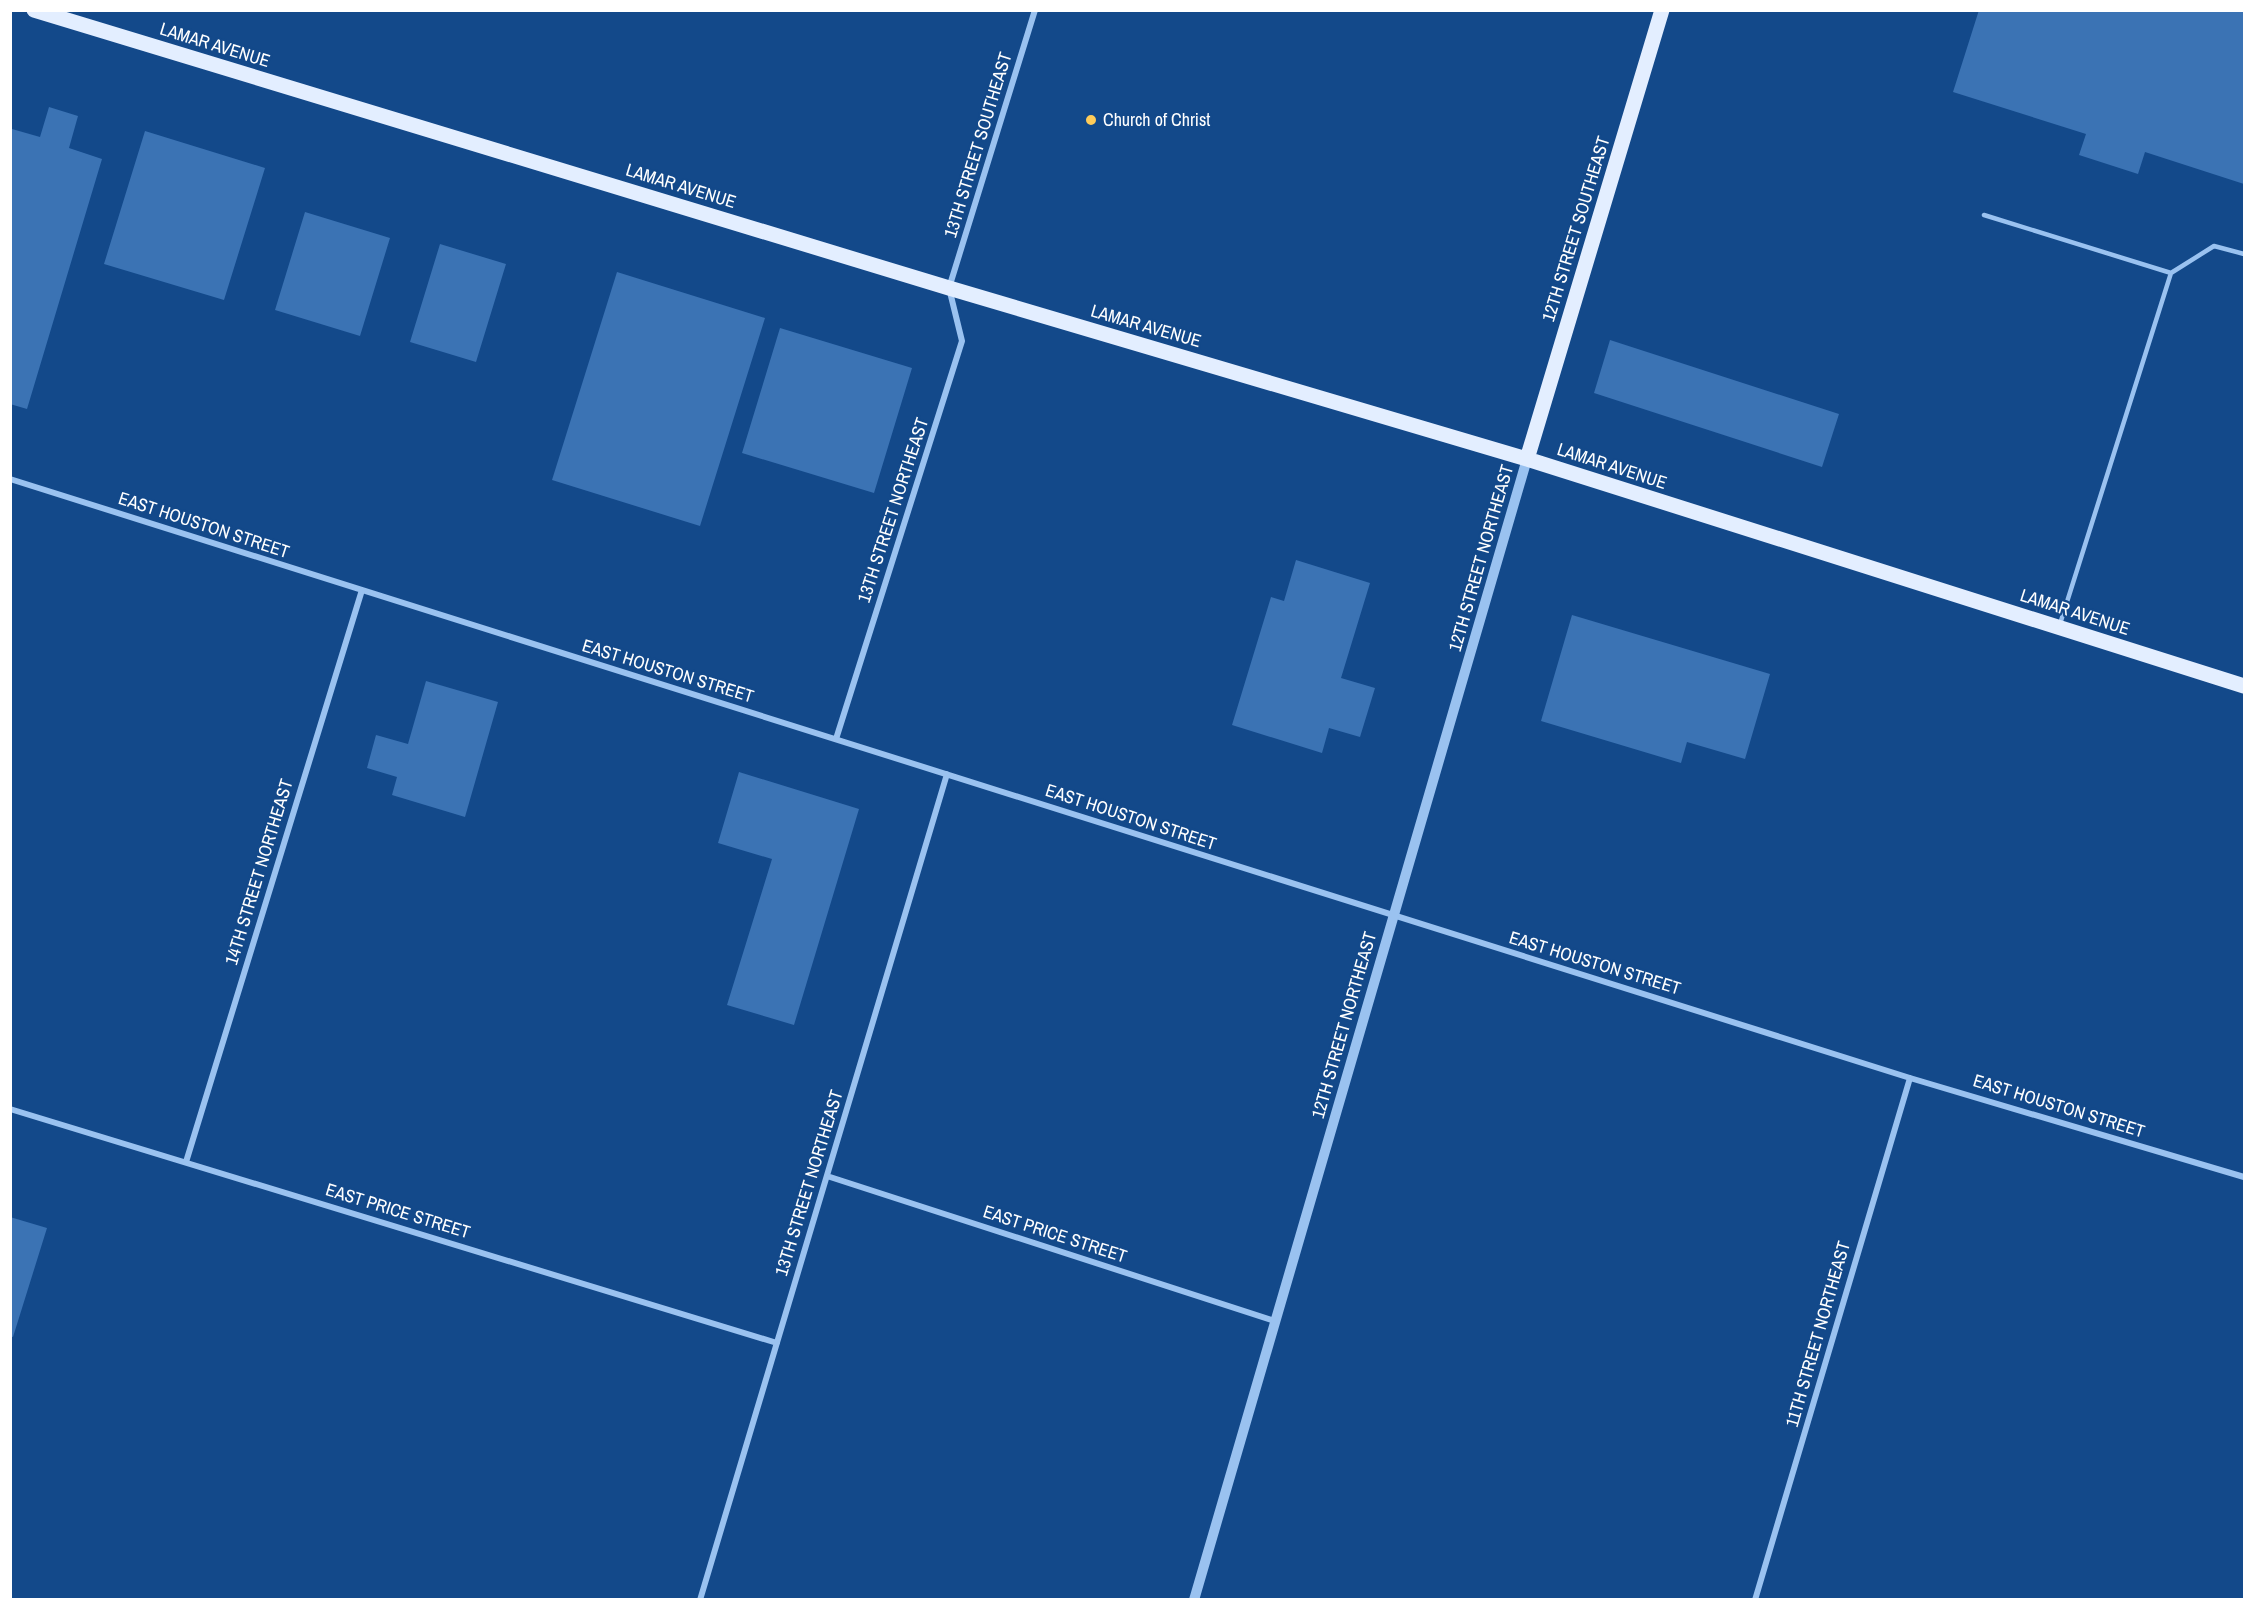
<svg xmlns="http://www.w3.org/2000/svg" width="2255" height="1610" font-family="'Archivo Narrow',sans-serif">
<rect width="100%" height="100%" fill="#13498a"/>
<path fill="#3b73b4" d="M1979,10H2244V184L2145,152L2138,174L2079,155L2086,134L1953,92Z
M49,107L78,116L69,148L102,159L27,409L10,404V136L12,129L40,137Z
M145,131L265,168L224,300L104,264Z
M305,212L390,238L360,336L275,310Z
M440,244L506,264L476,362L410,342Z
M617,272L765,318L700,526L552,480Z
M780,328L912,368L874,493L742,453Z
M1610,340L1839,414L1822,467L1594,393Z
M1296,560L1370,583L1341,678L1375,688L1360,737L1329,728L1322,753L1232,725L1271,597L1284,601Z
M1572,615L1770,674L1745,759L1687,742L1681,763L1541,721Z
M426,681L498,702L465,817L392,795L397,777L367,768L376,735L408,744Z
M739,772L859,809L794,1025L727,1005L772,859L718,843Z
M10,1217L47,1228L13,1337L10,1336Z"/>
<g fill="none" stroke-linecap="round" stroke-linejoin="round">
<path stroke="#9ac2f0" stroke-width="4.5" d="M1984,215L2171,273
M2060,624L2171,273L2214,246L2244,254"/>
<path stroke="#9ac2f0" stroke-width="6" d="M10,479L1910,1078L2244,1177
M836,739L962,341L949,288L1035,10
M10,1109L777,1343
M186,1162L362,590
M827,1176L1275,1321
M700,1600L947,774
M1755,1600L1910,1078"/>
<path stroke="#9ac2f0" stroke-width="10" d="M1194,1600L1527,459"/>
<path stroke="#e3eeff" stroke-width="15" d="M34,10L949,288L1527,459L2244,686
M1527,459L1662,10"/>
</g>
<circle fill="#ffcc59" stroke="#13498a" stroke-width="2" cx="1091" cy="120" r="6"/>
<g text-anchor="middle" stroke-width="4.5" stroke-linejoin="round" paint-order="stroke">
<g font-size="18" fill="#fff" stroke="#13498a">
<text transform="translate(215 45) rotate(17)" y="6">LAMAR AVENUE</text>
<text transform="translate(978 145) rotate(-73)" y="6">13TH STREET SOUTHEAST</text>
<text transform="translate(681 186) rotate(17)" y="6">LAMAR AVENUE</text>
<text transform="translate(1576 229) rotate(-73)" y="6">12TH STREET SOUTHEAST</text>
<text transform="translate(1146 326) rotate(16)" y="6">LAMAR AVENUE</text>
<text transform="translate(1612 466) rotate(18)" y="6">LAMAR AVENUE</text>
<text transform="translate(893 510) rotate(-72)" y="6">13TH STREET NORTHEAST</text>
<text transform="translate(204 525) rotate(18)" y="6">EAST HOUSTON STREET</text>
<text transform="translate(1481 558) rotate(-74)" y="6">12TH STREET NORTHEAST</text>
<text transform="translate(2075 612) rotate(18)" y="6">LAMAR AVENUE</text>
<text transform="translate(668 671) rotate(17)" y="6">EAST HOUSTON STREET</text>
<text transform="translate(1131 817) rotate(18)" y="6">EAST HOUSTON STREET</text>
<text transform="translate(259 872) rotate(-73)" y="6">14TH STREET NORTHEAST</text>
<text transform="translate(1595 963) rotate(17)" y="6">EAST HOUSTON STREET</text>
<text transform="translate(1344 1025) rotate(-74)" y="6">12TH STREET NORTHEAST</text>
<text transform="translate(2059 1106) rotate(17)" y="6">EAST HOUSTON STREET</text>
<text transform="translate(809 1183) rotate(-73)" y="6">13TH STREET NORTHEAST</text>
<text transform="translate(398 1211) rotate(17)" y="6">EAST PRICE STREET</text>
<text transform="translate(1055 1234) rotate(18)" y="6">EAST PRICE STREET</text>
<text transform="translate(1818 1334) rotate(-74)" y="6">11TH STREET NORTHEAST</text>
</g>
<g font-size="18" fill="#fff" stroke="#13498a" text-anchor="start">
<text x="1103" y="126">Church of Christ</text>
</g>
</g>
<rect width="2255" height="1610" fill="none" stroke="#ffffff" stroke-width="24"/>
</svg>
